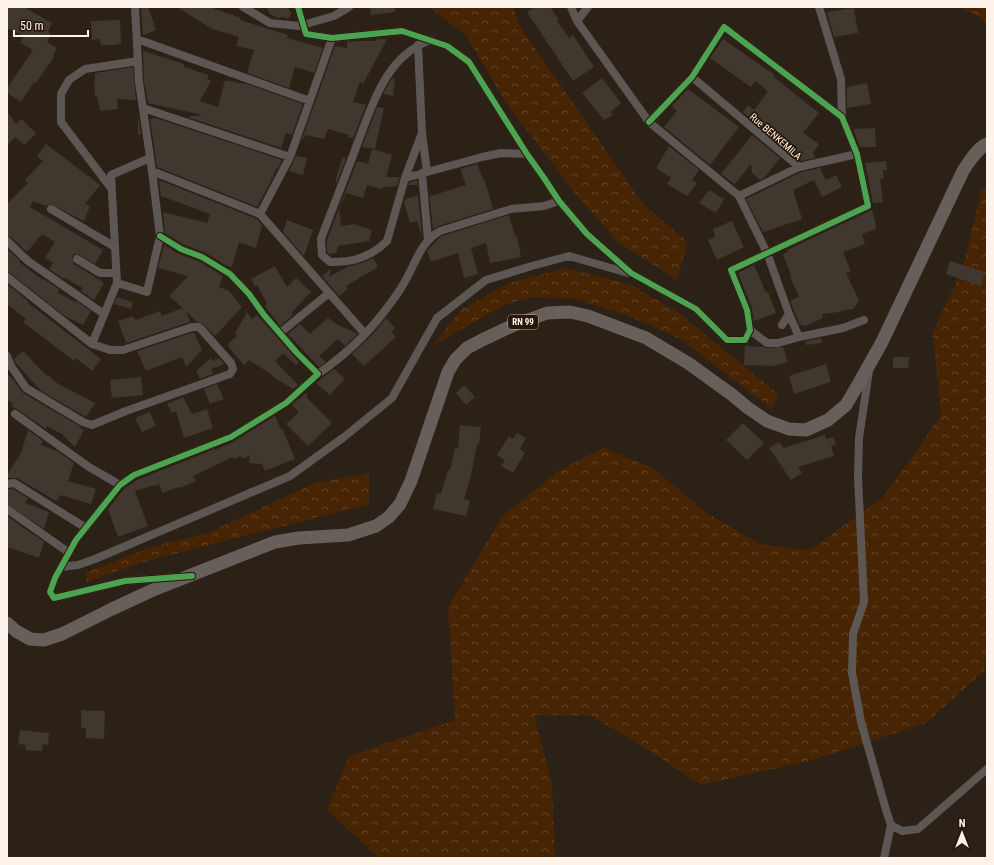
<svg xmlns="http://www.w3.org/2000/svg" width="994" height="865" font-family="'Roboto Condensed',sans-serif">
<defs>
<pattern id="forest-crowns" width="20" height="18" patternUnits="userSpaceOnUse"><rect width="20" height="18" fill="#472403"/><path d="M2 6a3 3 0 1 1 6 0M12 15a3 3 0 1 1 6 0" fill="none" stroke="#634428"/></pattern>
</defs>
<rect width="100%" height="100%" fill="#2b2117"/>
<path fill="url(#forest-crowns)" d="M429,7H513L521,28L643,204L688,242L677,280L617,241L578,197L506,103L466,35Z
M959,7H987V24L982,18Z
M987,187V648L984,671L926,723L813,760L701,785L653,753L592,716L534,715L552,784L555,858H379L327,810L349,756L455,720L448,607L502,517L558,471L603,448L653,468L705,512L762,545L810,550L883,497L941,416L933,332L962,270L982,189Z
M565,268L631,285L678,312L778,394L772,408L724,373L683,340L629,316L571,298L531,297L504,305L432,346L462,309L509,283Z
M369,473V504L140,563L87,582L85,573L148,548L208,533L315,483Z"/>
<path fill="#40372f" d="M7,7H28L27,9L52,23L48,32L51,34L47,42L57,48L53,56L54,57L36,83L34,82L21,102L7,93V88L33,50L20,43L24,36L7,28Z
M141,7H148L156,30L143,35Z
M177,7H216L214,9L241,18L240,20L288,35L287,38L323,48L314,73L295,67L289,88L247,73L254,50L236,46L239,37L212,29Z
M266,7H288L291,14L288,19L284,17L278,18L270,14Z
M370,7H395V12L371,15Z
M534,7H550L559,20L557,21L569,38L573,35L594,67L573,81L527,12Z
M854,8L858,33L834,37L827,12Z
M120,20L121,43L116,45H101L100,39L92,40L91,21Z
M377,39H387L363,84L360,82L353,102L366,105L351,144L353,138L348,137L349,135L328,129L324,139L305,135L304,139H302L335,46L347,48V42L362,41H376Z
M723,39L775,75L774,77L819,113L803,133L819,144L813,153L815,158L800,161L743,112L748,105L754,110L768,91L755,81L751,87L710,58Z
M143,51L184,64V67L209,75L207,79L211,81L200,101L218,107L225,80L244,84V83L303,104L292,135L286,133L281,148L187,117L203,115L148,103L144,81Z
M133,67L136,100L117,99L118,109L100,111L97,96H95L94,81H95V73Z
M392,78L395,79L393,96L383,94Z
M602,78L621,103L611,112L613,115L604,120L582,93Z
M867,83L871,104L847,108V87Z
M688,89L739,127L710,165L664,127L677,111L672,106Z
M377,107L384,108L375,149L362,147Z
M7,111L16,124L21,119L36,133L25,145L15,137L7,146Z
M156,118L282,160L278,169L276,168L273,178L272,177L270,183L257,207L157,167L150,119Z
M138,119H139L141,134L138,135Z
M875,128L876,147H860L853,129Z
M752,135L780,158L764,178L760,180L752,173L751,164L735,184L734,183V184L721,174Z
M46,144L100,185L85,204L90,206L84,221L76,217L51,204L46,206L33,201L30,207L103,250L95,264L78,254H74L72,258L74,264L104,283L94,300L81,291L83,288L65,278L64,279L49,269L53,263L45,258L55,242L42,234L27,252L11,237L7,236V204L28,183L25,180L43,161L37,156Z
M669,146L699,170L692,180L697,183L687,196L667,184L671,178L656,168Z
M372,149L392,155L386,177H400L397,186L383,187L382,189L367,185L363,198L346,193L339,210L341,226L354,224L372,230L369,241L338,246L336,253L329,254L327,252V240L357,161L368,164Z
M296,156L307,158L303,175L289,171Z
M343,157L346,158L336,185V178Z
M886,161L887,170H883L884,178L880,179L883,202L873,203L865,163Z
M477,164L484,181H485L493,209L438,226L433,229L429,192L431,196L466,185L460,169Z
M820,168L826,180L836,175L842,187L822,197L814,180L793,190L802,219L763,232L746,199L801,172Z
M159,180L257,219L262,225L256,248L239,242L232,267L227,266L204,252L183,244L165,233L163,212L207,223L210,214L161,196Z
M417,180L418,185H409V182Z
M709,190L722,198L725,197L716,213L699,203Z
M418,195L422,236L417,221L410,223L404,202L405,199Z
M872,210L875,220L876,229L862,234L865,244L843,252L851,271L846,273L859,300L853,309L845,310L839,312L822,314L823,318L804,327V325H800L790,301L799,297L790,276L791,275L783,254L788,252L787,250Z
M509,215L515,236H517L521,257L490,263L486,243L471,248L478,274L464,278L458,253L431,262L427,251L437,240L442,236Z
M287,220L313,230L304,256L283,232Z
M732,221L744,247L717,260L708,240L715,237L713,229Z
M164,245L179,254L200,262L223,276L219,287L229,291L242,307L215,336L204,325L197,322L186,311L190,322L126,343L118,321L133,316L135,320L160,311L162,316L183,308L169,296L188,276L158,268Z
M7,249L20,261L19,262L43,280V279L59,289L58,293L75,302L76,301L91,311L83,325L65,316L10,273L7,272Z
M373,258L378,267L346,286L348,289L339,296L322,276L331,269L329,277L347,267L362,263Z
M950,261L985,272L981,286L946,274Z
M754,265L766,293L768,292L776,313L754,321L752,308L738,273Z
M275,266L287,287L296,278L311,292L291,313L293,315L280,326L265,306L267,304L257,285L255,286L251,279Z
M7,284L29,302L28,303L101,359L92,371L76,358L74,361L23,322L26,319L7,304Z
M117,297L133,302L131,309L114,304Z
M247,312L252,319L257,315L299,362L296,365L283,353L275,361L298,385L293,389L276,379L271,374L249,360L244,365L228,346L230,342L237,336L235,333Z
M328,318L336,324L358,334L345,346L338,339L319,356L326,362L319,367L288,334L300,324L310,334Z
M386,318L395,328L391,332L396,337L364,366L352,354L373,334Z
M194,332L202,350L186,367L182,357L146,371L137,351Z
M821,338L822,343L806,345V341Z
M745,346L763,347L767,348L783,347L788,362L774,366L744,365Z
M23,351L45,374L49,376L55,382L95,403L86,417L41,391L15,362L14,359Z
M893,357H909L908,368H893Z
M211,358L213,361L219,358L224,364L211,369L213,374L200,379L196,371Z
M826,364L831,382L794,394L789,376Z
M334,369L345,379L330,395L316,383Z
M7,374L12,378L23,393L81,427L80,428L84,430L75,447L62,434L47,426L46,429L18,410L11,406L13,404L7,400Z
M141,377L143,395L112,398L110,380Z
M217,384L224,399L210,404L204,389Z
M464,385L475,397L466,405L456,393Z
M306,393L308,395L306,397L332,423L308,446L286,424L299,412L292,405Z
M183,397L192,414L207,409L213,428L184,438L176,411L172,413L167,404Z
M150,412L156,426L142,432L135,418Z
M275,416L281,430L282,428L295,459L265,471L262,464L249,463L250,455L242,459L241,456L234,459L233,457L193,476L196,481L180,488L179,487L162,493L159,484L135,491L148,526L118,537L108,509L124,489L137,480L215,449V450L233,442Z
M743,423L764,443L747,460L726,440Z
M460,425L481,427L479,444H477L470,480L464,499L470,501L466,516L433,509L437,493L441,494L448,470L450,471L455,448L458,449Z
M28,430L43,441L41,445L57,451L74,463L68,481L96,489L91,504L61,495L56,501L17,478H7V475L21,453Z
M517,433L526,438L520,449L525,453L513,473L501,466L505,460L497,455L509,436L513,439Z
M825,435L826,439L833,437L836,445L831,446L834,456L798,467L802,473L791,480L769,448L779,442L784,448Z
M7,489H13L28,498L25,503L49,512L44,529L7,504Z
M7,516L44,542L39,558L7,547Z
M81,710L105,711L104,739L86,738V728H81Z
M20,730L49,733L48,745L43,744L42,751L26,750V745L18,744Z"/>
<g fill="none" stroke-linecap="round" stroke-linejoin="round">
<path stroke="#5c5753" stroke-width="8" d="M243,7L270,23L299,26L334,16L349,7
M298,7L306,34L332,38L402,31L447,46L469,62L527,154L544,178L559,201L587,234L631,273L696,309L727,340H745L750,330L747,310L731,270L868,206L857,154L842,117L724,27L692,77L649,122
M571,7L577,21
M588,7L577,21L649,122L739,196L767,253L789,314L782,325
M819,7L841,79L842,117
M137,39L310,101
M418,45L422,133L427,172
M692,77L799,167
M143,108L290,157
M422,133L405,178L387,241C371,257 352,263 330,262L322,255L321,239C332,209 344,180 355,150C371,109 384,56 431,40
M152,171L260,214L365,334
M422,173L428,240
M405,178L482,157L501,153L527,154
M111,188L61,122V94L69,80L85,69L138,61
M739,196L799,167L857,154
M51,209L115,247
M260,214L290,157L332,38
M160,236L181,249L202,257L230,274L249,294L264,315L297,353L318,374L286,403L231,437L134,475L120,485L76,540L55,578L50,592L54,598L125,581L176,577
M7,241L28,261L104,314
M77,259L100,273H116
M7,277L92,344L110,350H123L192,327H198L201,329L231,363L233,369L230,374L227,375L126,411L92,425L83,422L26,388L11,366L7,356
M117,283L147,292L160,236L152,171L139,82L135,7
M789,314L799,337
M750,330L767,343H778L799,337L843,328L864,320
M280,333L329,293
M92,344L117,283L111,175L150,158
M869,371L859,438L858,477L864,602L853,634L852,673L861,722L886,810L891,825L902,831L918,829L987,769
M318,374C342,357 365,337 383,313C390,304 398,294 404,283C415,265 420,242 440,231L511,209L544,206L559,201
M15,414L89,467L120,485
M7,484L14,483L86,528
M7,509L68,552
M61,567L78,565L95,559L290,476L344,437L392,398L437,318L486,280L532,266L569,256L628,273
M884,858L891,825"/>
<path stroke="#665f5a" stroke-width="13" d="M7,623L16,631L30,639L44,640L62,634L112,609L153,590L275,542L299,538L348,535L376,526L389,517L400,504L411,481L448,372L455,360L467,348L482,340L512,326L547,313L570,312L588,316L646,338L688,363L731,394L748,408L767,421L789,429L806,430L828,420L846,405L859,383L882,342L963,171C969,162 976,149 987,144"/>
<g stroke="#291606" stroke-width="8">
<path id="cycleway" d="M298,7L306,34L332,38L402,31L447,46L469,62L527,154L544,178L559,201L587,234L631,273L696,309L727,340H745L750,330L747,310L731,270L868,206L857,154L842,117L724,27L692,77L649,122
M160,236L181,249L202,257L230,274L249,294L264,315L297,353L318,374L286,403L231,437L134,475L120,485L76,540L55,578L50,592L54,598L125,581L192,576"/>
</g>
<use href="#cycleway" stroke="#4ca352" stroke-width="6"/>
</g>
<g text-anchor="middle" stroke-width="3.5" stroke-linejoin="round" paint-order="stroke">
<rect fill="#291606" stroke="#beb1a6" stroke-width="1" x="508" y="315" width="30" height="14" rx="3"/>
<g font-size="9" font-weight="bold" fill="#fef3ea">
<text x="523" y="325">RN 99</text>
</g>
<g font-size="10" fill="#fef3ea" stroke="#291606">
<text transform="translate(776 136) rotate(41)" y="4">Rue BENKEMILA</text>
</g>
</g>
<rect width="994" height="865" fill="none" stroke="#fef3ea" stroke-width="16"/>
<g transform="translate(962 833)" stroke="#291606" stroke-width="3" paint-order="stroke">
<path d="M0-3L7 15L0 10L-7 15Z" fill="#fef3ea"/>
<text y="-6" font-size="11" font-weight="bold" text-anchor="middle" fill="#fef3ea">N</text>
</g>
<path d="M14 30v6h74v-6" fill="none" stroke="#fef3ea" stroke-width="2"/>
<text x="20" y="30" font-size="12" fill="#fef3ea" stroke="#291606" stroke-width="3" paint-order="stroke">50 m</text>
</svg>
